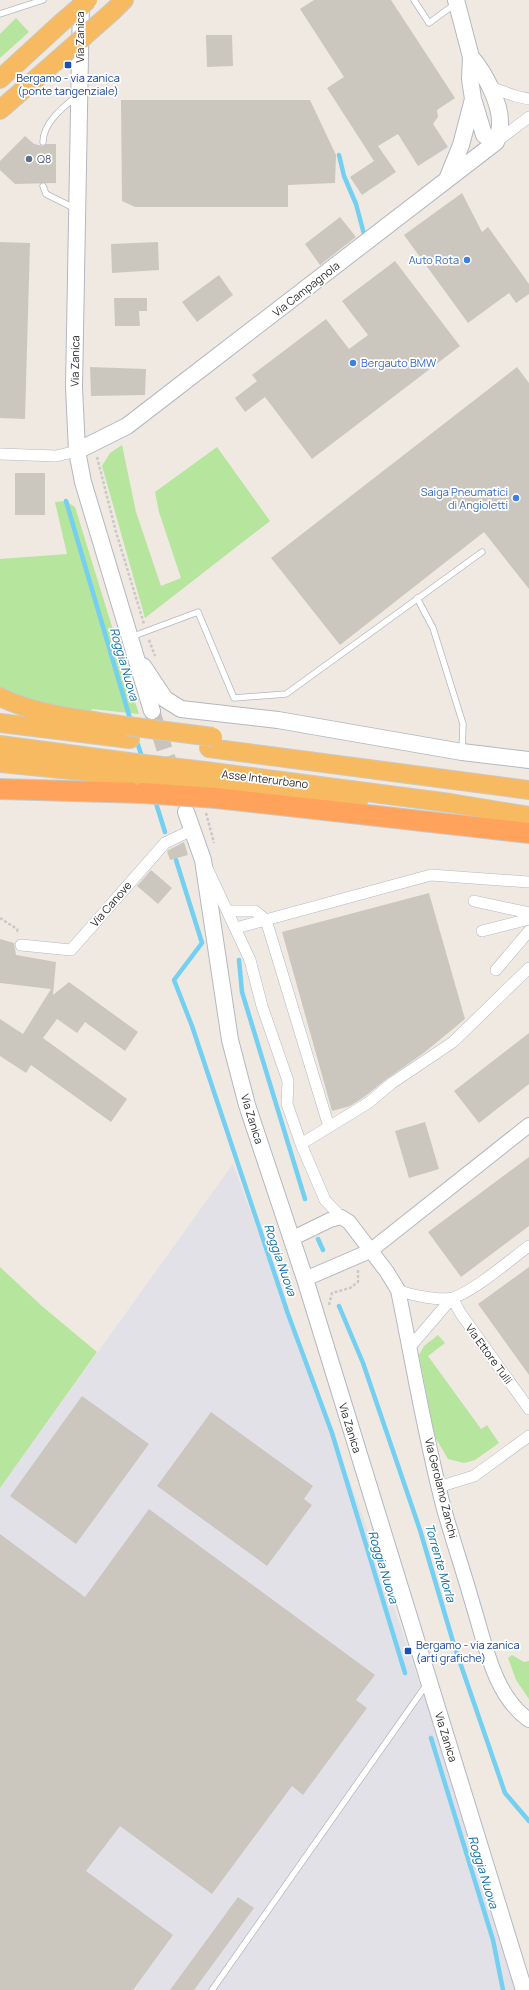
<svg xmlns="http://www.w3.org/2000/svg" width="529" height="1990" font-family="Manrope,sans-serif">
<rect width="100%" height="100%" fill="#efe9e1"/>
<path fill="#e3e1e8" d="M233,1164L370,1536L435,1729L516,1990H0V1488Z"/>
<path fill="#b6e59e" d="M16,18L29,32L0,58V34Z
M122,445L136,512L161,586L181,578L159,512L155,492L217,447L270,521L145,618L102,466L110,453Z
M66,501L75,507L139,714L92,709L89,714L32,702L0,690V559L67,554L55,502Z
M0,1267L43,1307L97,1352L0,1488Z
M438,1335L445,1343L428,1356L481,1429L487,1425L499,1443L475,1460L464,1463L448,1459L435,1437L419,1355L424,1346Z
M512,1655L524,1662L529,1661V1699L516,1680L508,1658Z"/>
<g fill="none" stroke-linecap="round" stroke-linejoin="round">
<path stroke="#75cff0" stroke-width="4.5" d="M339,155L344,176L356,204L364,234
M66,501L131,722
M136,739L143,760
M155,800L165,832
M176,860L202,943L174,980L192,1026L288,1314L332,1433L405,1673
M239,960L242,992L305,1199
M318,1239L323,1250
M339,1306L363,1363L420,1530L454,1645L505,1793L529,1821
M431,1738L493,1940L503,1990"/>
</g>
<path fill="#cbc7bf" d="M314,0H391L455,98L437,110L438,117L433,124L448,147L418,166L398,134L378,146L396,172L362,195L350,177L374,161L327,88L344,77L300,9Z
M206,35H232L233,66L207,67Z
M121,100H310L336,155L335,183L288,185V207H135L122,201Z
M25,136L34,144L43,146L47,144H56V183L15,184L0,170V161Z
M462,193L482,232L488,227L529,284V294L516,303L509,293L468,323L404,235Z
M340,217L356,237L320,265L305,244Z
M0,242L30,243L25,419L0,418Z
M158,242L159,270L112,273L111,244Z
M395,261L460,346L312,459L265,397L245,412L235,398L257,381L252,375L326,319L349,349L368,335L342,301Z
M219,275L233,295L197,322L182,302Z
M114,298H147V311H139L140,326H115Z
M90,367L146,369L145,395L91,396Z
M517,367L529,383V589L484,532L340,645L271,558Z
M15,473H45V515H15Z
M184,842L188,855L170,860L167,851Z
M151,870L172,888L158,904L137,886Z
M429,893L465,1019L425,1052L388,1078L364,1097L350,1106L332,1111L282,932Z
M0,939L14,943L16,955L56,962L53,995L69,982L138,1032L125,1051L85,1022L77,1033L57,1019L43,1038L127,1099L111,1122L31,1065L26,1073L0,1056V1019L23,1034L51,989L0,983Z
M529,1033V1084L479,1123L454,1091Z
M425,1122L439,1169L409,1178L395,1131Z
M529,1157V1226L461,1277L428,1232Z
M529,1267V1375L478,1304Z
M82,1396L149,1444L76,1544L10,1496Z
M211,1412L313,1486L304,1499L312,1505L267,1566L157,1486Z
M149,1509L375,1675L356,1700L367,1708L303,1795L292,1786L212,1894L120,1826L86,1871L173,1935L133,1990H0V1534L85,1597Z
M238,1897L254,1908L194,1990H170Z"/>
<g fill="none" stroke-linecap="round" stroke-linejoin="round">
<path stroke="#c8c4bd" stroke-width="16" stroke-dasharray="16 8" stroke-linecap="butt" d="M152,711L174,778"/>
<g stroke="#b4b7c1" stroke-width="7">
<path id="service" d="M414,0L429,23L455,4
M0,14L43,0
M43,142C43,123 63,107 77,96
M43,186L46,194L76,209
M417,598L433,628L463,724L462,751
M131,637L198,612L234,698L286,694L482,552
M212,1990L427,1684"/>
</g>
<g stroke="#b4b7c1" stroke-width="12">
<path id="minor" d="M490,87L515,96L529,99
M496,142L529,117
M0,454L56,456L77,451
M208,870L250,960L262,1006L288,1081L287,1104L301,1144L325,1200L341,1217
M474,901L529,913
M228,911H255L266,920L329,1127
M236,928L431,875L529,882
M482,931L529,919
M21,945L71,950L165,843L192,830
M496,970L529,931
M301,1144L368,1103L392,1083L453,1042L529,968
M398,1290C410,1295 439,1301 452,1298C472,1293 511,1259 529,1246
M452,1298L461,1314L529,1409
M410,1347L452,1298
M438,1487L474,1476L529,1436"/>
</g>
<g stroke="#b4b7c1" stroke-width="16">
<path id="tertiary" d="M291,1239L330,1220L341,1217L349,1222L387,1272L398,1290C413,1363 425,1437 444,1509C453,1541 464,1573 473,1605C485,1643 494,1696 529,1720
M305,1279L370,1251L529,1125"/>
</g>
<g stroke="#b4b7c1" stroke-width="18">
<path id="secondary" d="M81,0L74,387L77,451L83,482L152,711
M471,57C484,72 501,103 500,124C500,130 498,136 496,142
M474,102L484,135L496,142
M448,177L461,145L473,99L470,79L471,57L456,0
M77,451L127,426L496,142
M143,666L165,699L181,709L278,720L462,752L529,760
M186,812L203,860L230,1040L247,1105L305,1279L524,1990"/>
</g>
<g stroke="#c9c9c9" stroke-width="20">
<path id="trunk" d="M113,11L124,0
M0,79L61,23
M0,110L55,62
M0,697C39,716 84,719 127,726
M0,723L130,739
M0,745L136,763
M209,748L529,790
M0,763L141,777
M205,771L450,803L529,816
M208,785L358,804"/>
</g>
<g stroke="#c9c9c9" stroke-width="22">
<path id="motorway" d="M0,789L143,793
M216,798L529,833"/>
</g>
<path stroke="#c9c9c9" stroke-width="2.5" stroke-dasharray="3 2" stroke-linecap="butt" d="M97,457L116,532L144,624
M149,640L155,656
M206,813L214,843
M0,918L17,929L18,934
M329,1305L332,1293L350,1288L358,1282V1270"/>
<use href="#service" stroke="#fff" stroke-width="5.5"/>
<use href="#minor" stroke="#fff" stroke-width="11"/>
<use href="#tertiary" stroke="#fff" stroke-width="14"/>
<use href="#secondary" stroke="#fff" stroke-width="16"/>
<use href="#trunk" stroke="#f8ba60" stroke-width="18"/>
<use href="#motorway" stroke="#ffa35c" stroke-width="20"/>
<g stroke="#c9c9c9" stroke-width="20" stroke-linecap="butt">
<path id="trunk-bridge" d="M61,23L88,0
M55,62L113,11
M127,726L213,737
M136,763L205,771
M141,777L208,785"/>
</g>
<g stroke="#c9c9c9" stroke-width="22" stroke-linecap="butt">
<path id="motorway-bridge" d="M143,793L216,798"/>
</g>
<use href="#trunk-bridge" stroke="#f8ba60" stroke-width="18"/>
<use href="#motorway-bridge" stroke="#ffa35c" stroke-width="20"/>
</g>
<g fill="#1a4fb4" stroke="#fff" stroke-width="1.5">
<rect x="64" y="61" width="8" height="8" rx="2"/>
<rect x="404" y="1647" width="8" height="8" rx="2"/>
</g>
<circle fill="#5c6f8a" stroke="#fff" stroke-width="1.5" cx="29" cy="159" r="4"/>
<g fill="#3f7fe0" stroke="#fff" stroke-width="1.5">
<circle cx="467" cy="260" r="4"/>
<circle cx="353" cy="363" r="4"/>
<circle cx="516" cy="498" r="4"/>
</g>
<g text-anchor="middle" stroke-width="3.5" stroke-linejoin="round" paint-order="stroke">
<g font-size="11" fill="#2e2e2e" stroke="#fff">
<text transform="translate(80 37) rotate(-90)" y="4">Via Zanica</text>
<text transform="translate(306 289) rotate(-38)" y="4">Via Campagnola</text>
<text transform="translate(75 361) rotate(-89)" y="4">Via Zanica</text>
<text transform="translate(265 779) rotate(7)" y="4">Asse Interurbano</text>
<text transform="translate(111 904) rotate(-49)" y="4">Via Canove</text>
<text transform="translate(252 1119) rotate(73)" y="4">Via Zanica</text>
<text transform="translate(489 1354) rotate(54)" y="4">Via Ettore Tulli</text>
<text transform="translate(350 1428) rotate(73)" y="4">Via Zanica</text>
<text transform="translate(441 1488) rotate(76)" y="4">Via Gerolamo Zanchi</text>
<text transform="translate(446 1737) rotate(73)" y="4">Via Zanica</text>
</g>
<g font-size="11" fill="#164399" stroke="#fff">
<text x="68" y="82">Bergamo - via zanica<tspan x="68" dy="13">(ponte tangenziale)</tspan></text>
<text x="416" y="1649" text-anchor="start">Bergamo - via zanica<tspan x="416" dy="13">(arti grafiche)</tspan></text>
</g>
<g font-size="11" fill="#4e5e75" stroke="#fff" text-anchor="start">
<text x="37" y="163">Q8</text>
</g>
<g font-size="11" fill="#366cbe" stroke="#fff" text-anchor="end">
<text x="459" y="264">Auto Rota</text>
<text x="361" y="367" text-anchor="start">Bergauto BMW</text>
<text x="508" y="496">Saiga Pneumatici<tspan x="508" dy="13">di Angioletti</tspan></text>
</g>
<g font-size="12" font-style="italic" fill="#0d6fa3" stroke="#fff">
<text transform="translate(124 664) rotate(74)" y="4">Roggia Nuova</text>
<text transform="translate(280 1260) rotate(71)" y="4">Roggia Nuova</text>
<text transform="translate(440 1563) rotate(74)" y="4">Torrente Morla</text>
<text transform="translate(383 1567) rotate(73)" y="4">Roggia Nuova</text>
<text transform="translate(483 1872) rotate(73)" y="4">Roggia Nuova</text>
</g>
</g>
</svg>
